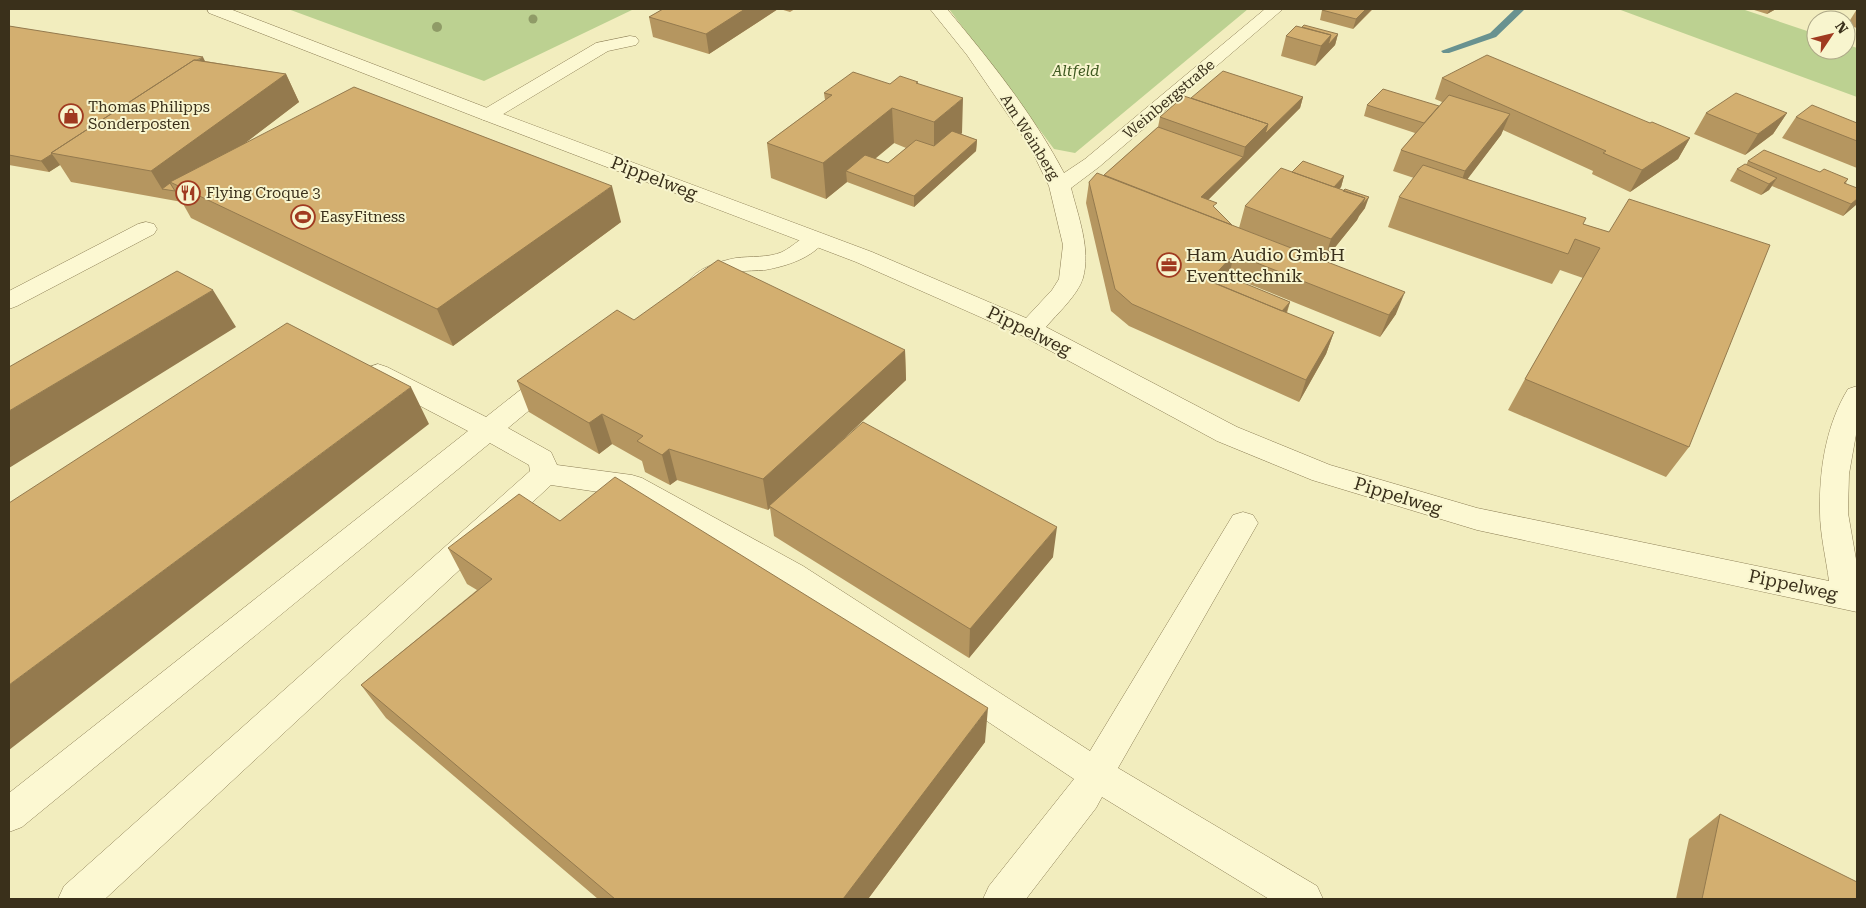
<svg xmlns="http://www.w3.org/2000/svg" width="1866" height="908" font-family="'Roboto Serif',serif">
<rect width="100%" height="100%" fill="#f2edbe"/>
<path fill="#bcd191" d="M288,9H634L484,81Z
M949,9H1248L1075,153L1054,149Z
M1618,9H1742L1816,34V50H1846V44L1857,48V97Z"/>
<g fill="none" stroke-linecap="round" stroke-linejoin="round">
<path fill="#689290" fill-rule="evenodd" d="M1515,9H1525L1496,37L1449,53H1443L1441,51L1490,33Z"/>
<g stroke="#8c7e55" stroke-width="1">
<path id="service" d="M630,36L636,37L639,41L636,45L608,51L495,119L488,121L481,119L478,115L481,111L596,43Z
M146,222L154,224L157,229L154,234L17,306L9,309V291L138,224Z
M815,232L823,234L826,239C813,258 787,266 765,270C756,271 747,270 738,272C721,277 709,292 692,287L688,282C697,268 720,261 736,258C751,256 768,258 782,252C794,246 802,236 815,232Z
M378,364L387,367L486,417L543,372L552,369L561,372L565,378L561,384L508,428L551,452L557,465L632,475L642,478L803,566L1090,751L1233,515L1243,512L1253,515L1258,523L1118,768L1317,886L1323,899H1269L1102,797L1096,808L1026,899H983L989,886L1074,779L781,584L626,496L551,485L105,899H58L64,886L530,471L529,465L490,443L22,827L9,832V793L468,431L369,379L365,373L369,367Z"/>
</g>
<g stroke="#8c7e55" stroke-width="1">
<path id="minor" d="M207,9H230L495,111L872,252L1026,318L1052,290L1059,279L1063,245L1049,186L1030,147L967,55L930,9H947C990,60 1033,114 1064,173L1085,159L1265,9H1283L1099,167L1071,188C1078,216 1091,249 1083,278C1078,295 1057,314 1046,327L1237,427L1330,465L1477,508L1829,581C1826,558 1820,534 1820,512C1819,470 1826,425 1848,389L1857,386V429L1849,474L1848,513L1857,565V612L1477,530L1312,480L1217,441L1021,335L856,262L481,119L209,13Z"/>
</g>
<use href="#service" fill="#fcf8d2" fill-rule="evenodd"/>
<use href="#minor" fill="#fcf8d2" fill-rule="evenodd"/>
</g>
<g fill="#8f9b67">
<circle cx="533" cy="19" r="4.5"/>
<circle cx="437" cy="27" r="5"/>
</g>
<path fill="#b59660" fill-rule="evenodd" d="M663,9H778L709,54L653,37L649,17Z
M780,9H795L790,12Z
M1751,9H1776L1767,14Z
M1857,9V28L1847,25Z
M1322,10H1372L1353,29L1320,20Z
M9,26L205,61L286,74L299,102L244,144L621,222L453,346L191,218L182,202L71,182L60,165L49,172L9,165Z
M1302,27L1338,34L1335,45L1315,66L1281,56L1286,36Z
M1442,78L1650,123L1690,138L1678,159L1630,192L1592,174L1593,171L1503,130L1501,135L1467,179L1583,224L1609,232L1689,447L1666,477L1508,410L1525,379L1583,278L1560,270L1552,284L1388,227L1399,197L1414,178L1393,171L1401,150L1415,133L1364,116L1367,105L1439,106L1442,102L1435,99Z
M890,84H918L962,133L961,134L977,140L976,151L914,207L847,182L826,199L771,178L767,143L825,100L824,93ZM894,143L906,148L888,163L875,159Z
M1303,97L1300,108L1208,200L1215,209L1232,225L1396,314L1380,337L1229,276L1228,277L1290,302L1287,313L1334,332L1326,354L1299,402L1129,326L1111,311L1086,203L1089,182L1104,175L1158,127L1160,117L1191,98Z
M1706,113H1787L1773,134L1745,155L1694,134Z
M1796,117L1857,123V168L1782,138Z
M1748,161L1820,172L1848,179L1846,183L1857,204L1843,216L1772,186L1769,190L1761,195L1730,181L1737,169L1746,165Z
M1292,172L1344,176L1341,187L1339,189L1365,208L1359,216L1357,220L1324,261L1239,228L1245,206Z
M634,320L905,350L906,380L833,449L1053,557L969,658L774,536L770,508L768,510L677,480L670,485L645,472L642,461L612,444L599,454L529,412L517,381Z
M560,521L985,742L868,899H598L386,718L361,685L477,590L467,584L448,548Z
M1720,814L1857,899H1676L1689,839Z"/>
<path fill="#947a4e" d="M745,9H778L709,54L706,34Z
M1366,9H1372L1353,29L1356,19Z
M1770,9H1776L1767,14Z
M1338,34L1335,45L1315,66L1321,46L1331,35Z
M203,57L208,67L54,153Z
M286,74L299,102L199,178L170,182L175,191L162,189L151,171Z
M1303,97L1300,108L1199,209L1201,197L1243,157L1245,147L1268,124Z
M963,98L962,133L934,157V122Z
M892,108L894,143L856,174L846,171L847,182L826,199L823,163Z
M1787,113L1773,134L1745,155L1758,134Z
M1510,114L1501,135L1457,193L1465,171Z
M1690,138L1678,159L1630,192L1642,170Z
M977,140L976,151L914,207V196Z
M52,154L60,165L49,172L41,161Z
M1344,176L1341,187L1331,198L1333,188Z
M1777,178L1769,190L1761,195L1769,184Z
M612,186L621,222L453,346L437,309Z
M1369,197L1365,208L1359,216L1357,220L1324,261L1331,239L1365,198Z
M1857,199V204L1843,216L1851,204Z
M1234,254L1229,276L1213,294L1209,281Z
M213,290L236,327L9,468V411Z
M1405,292L1396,314L1380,337L1389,315Z
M1290,302L1286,313L1275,320Z
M1334,332L1326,354L1299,402L1306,380Z
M905,350L906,380L771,507L769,506L770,508L768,510L763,479Z
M411,387L429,424L9,750V685Z
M602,414L612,444L599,454L589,423Z
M669,449L677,480L670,485L662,455Z
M1057,527L1053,557L969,658L970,629Z
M988,708L985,742L868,899H843Z"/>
<path fill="#d3af70" stroke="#947a4e" d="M663,9H745L706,34L649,17Z
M1323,9H1366L1356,19L1322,10Z
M1304,25L1338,34L1328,45L1331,35L1302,27Z
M9,26L203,57L197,60H194L51,153L52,154L41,161L9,155Z
M1296,26L1331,35L1321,46L1286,36Z
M1487,55L1650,123L1652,122L1690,138L1642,170L1603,153L1606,151L1442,78Z
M194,60L286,74L151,171L51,153Z
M1223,71L1303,97L1265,134L1268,124L1191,98Z
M853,72L890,84L900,76L918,82L916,83L963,98L934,122L892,108L823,163L767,143L832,95L824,93Z
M354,87L612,186L437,309L170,182Z
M1383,89L1439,106L1424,123L1367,105Z
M1736,93L1787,113L1758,134L1706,113Z
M1449,95L1510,114L1465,171L1401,150Z
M1184,96L1268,124L1245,147L1160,117Z
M1812,105L1857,123V141L1796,117Z
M1158,127L1243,157L1201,197L1217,203L1213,206L1232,225L1104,175Z
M952,131L977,140L914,196L846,171L865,155L888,163L916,140L934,146Z
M1764,150L1820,172L1824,169L1848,179L1844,183L1857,188V199L1851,204L1748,161Z
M1303,161L1344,176L1334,187L1292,172Z
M1745,164L1777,178L1769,184L1737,169Z
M1423,165L1586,218L1583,224L1609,232L1629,199L1770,245L1689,447L1525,379L1600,248L1575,239L1568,254L1399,197Z
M1281,168L1365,198L1331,239L1245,206Z
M1097,173L1405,292L1389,315L1234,254L1209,281L1334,332L1306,380L1132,304L1115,289L1089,182Z
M170,183L175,191L162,189Z
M1345,189L1369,197L1362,205L1365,198L1343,191Z
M718,260L905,350L763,479L669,449L662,455L637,441L643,436L602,414L589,423L517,381L617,310L634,320Z
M177,271L213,290L9,411V367Z
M1222,274L1290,302L1282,311L1215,283Z
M287,323L411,387L9,685V503Z
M863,422L1057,527L970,629L769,506Z
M615,477L988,708L843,899H615L361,685L492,579L448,548L519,494L560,521Z
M1720,814L1857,882V899H1702Z"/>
<defs>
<g id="shop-ring" transform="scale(1.25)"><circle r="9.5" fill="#f8f5ce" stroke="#a03a20" stroke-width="1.5"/><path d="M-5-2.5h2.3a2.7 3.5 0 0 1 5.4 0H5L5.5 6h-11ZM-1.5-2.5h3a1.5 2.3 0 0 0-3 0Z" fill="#a03a20"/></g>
<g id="restaurant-ring" transform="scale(1.25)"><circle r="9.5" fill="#f8f5ce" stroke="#a03a20" stroke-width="1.5"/><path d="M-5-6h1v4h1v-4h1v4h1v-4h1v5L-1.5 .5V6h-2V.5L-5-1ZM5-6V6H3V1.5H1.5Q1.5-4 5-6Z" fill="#a03a20"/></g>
<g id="stadium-ring" transform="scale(1.25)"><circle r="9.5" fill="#f8f5ce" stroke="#a03a20" stroke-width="1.5"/><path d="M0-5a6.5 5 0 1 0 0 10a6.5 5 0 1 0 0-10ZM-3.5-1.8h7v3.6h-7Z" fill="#a03a20"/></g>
<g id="office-ring" transform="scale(1.25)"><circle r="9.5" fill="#f8f5ce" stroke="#a03a20" stroke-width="1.5"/><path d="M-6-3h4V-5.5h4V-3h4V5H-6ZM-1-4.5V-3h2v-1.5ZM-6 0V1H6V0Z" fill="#a03a20"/></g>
</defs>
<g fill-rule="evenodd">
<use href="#shop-ring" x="71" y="116"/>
<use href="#restaurant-ring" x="188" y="193"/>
<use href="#stadium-ring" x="303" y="217"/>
<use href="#office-ring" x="1169" y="265"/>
</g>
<g text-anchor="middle" stroke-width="4" stroke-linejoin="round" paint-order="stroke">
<g font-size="15" font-style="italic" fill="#3e5820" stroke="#f8f5ce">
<text x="1076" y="76">Altfeld</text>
</g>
<g font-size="15" fill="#3a301b" stroke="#f8f5ce">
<text transform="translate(1169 99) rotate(-40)" y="5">Weinbergstraße</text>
<text transform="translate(1030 137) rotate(58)" y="5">Am Weinberg</text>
</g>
<g font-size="15" fill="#3a301b" stroke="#f8f5ce" text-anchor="start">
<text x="88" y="112">Thomas Philipps<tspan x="88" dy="17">Sonderposten</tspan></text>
<text x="206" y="198">Flying Croque 3</text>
<text x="320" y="222">EasyFitness</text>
</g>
<g font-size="18" fill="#3a301b" stroke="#f8f5ce">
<text transform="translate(654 178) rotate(21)" y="6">Pippelweg</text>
<text transform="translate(1029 331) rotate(26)" y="6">Pippelweg</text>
<text transform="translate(1398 496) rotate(17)" y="6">Pippelweg</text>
<text transform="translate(1793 585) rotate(12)" y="6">Pippelweg</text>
</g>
<g font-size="18" fill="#3a301b" stroke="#f8f5ce" text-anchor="start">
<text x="1186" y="261">Ham Audio GmbH<tspan x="1186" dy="21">Eventtechnik</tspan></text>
</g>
</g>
<rect width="1866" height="908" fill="none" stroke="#3a301b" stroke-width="20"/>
<g transform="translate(1831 35) rotate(55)"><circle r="24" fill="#f8f5ce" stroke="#aca686"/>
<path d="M0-4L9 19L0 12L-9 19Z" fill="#a03a20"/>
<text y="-8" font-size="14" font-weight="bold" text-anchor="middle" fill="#3a301b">N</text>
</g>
</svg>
